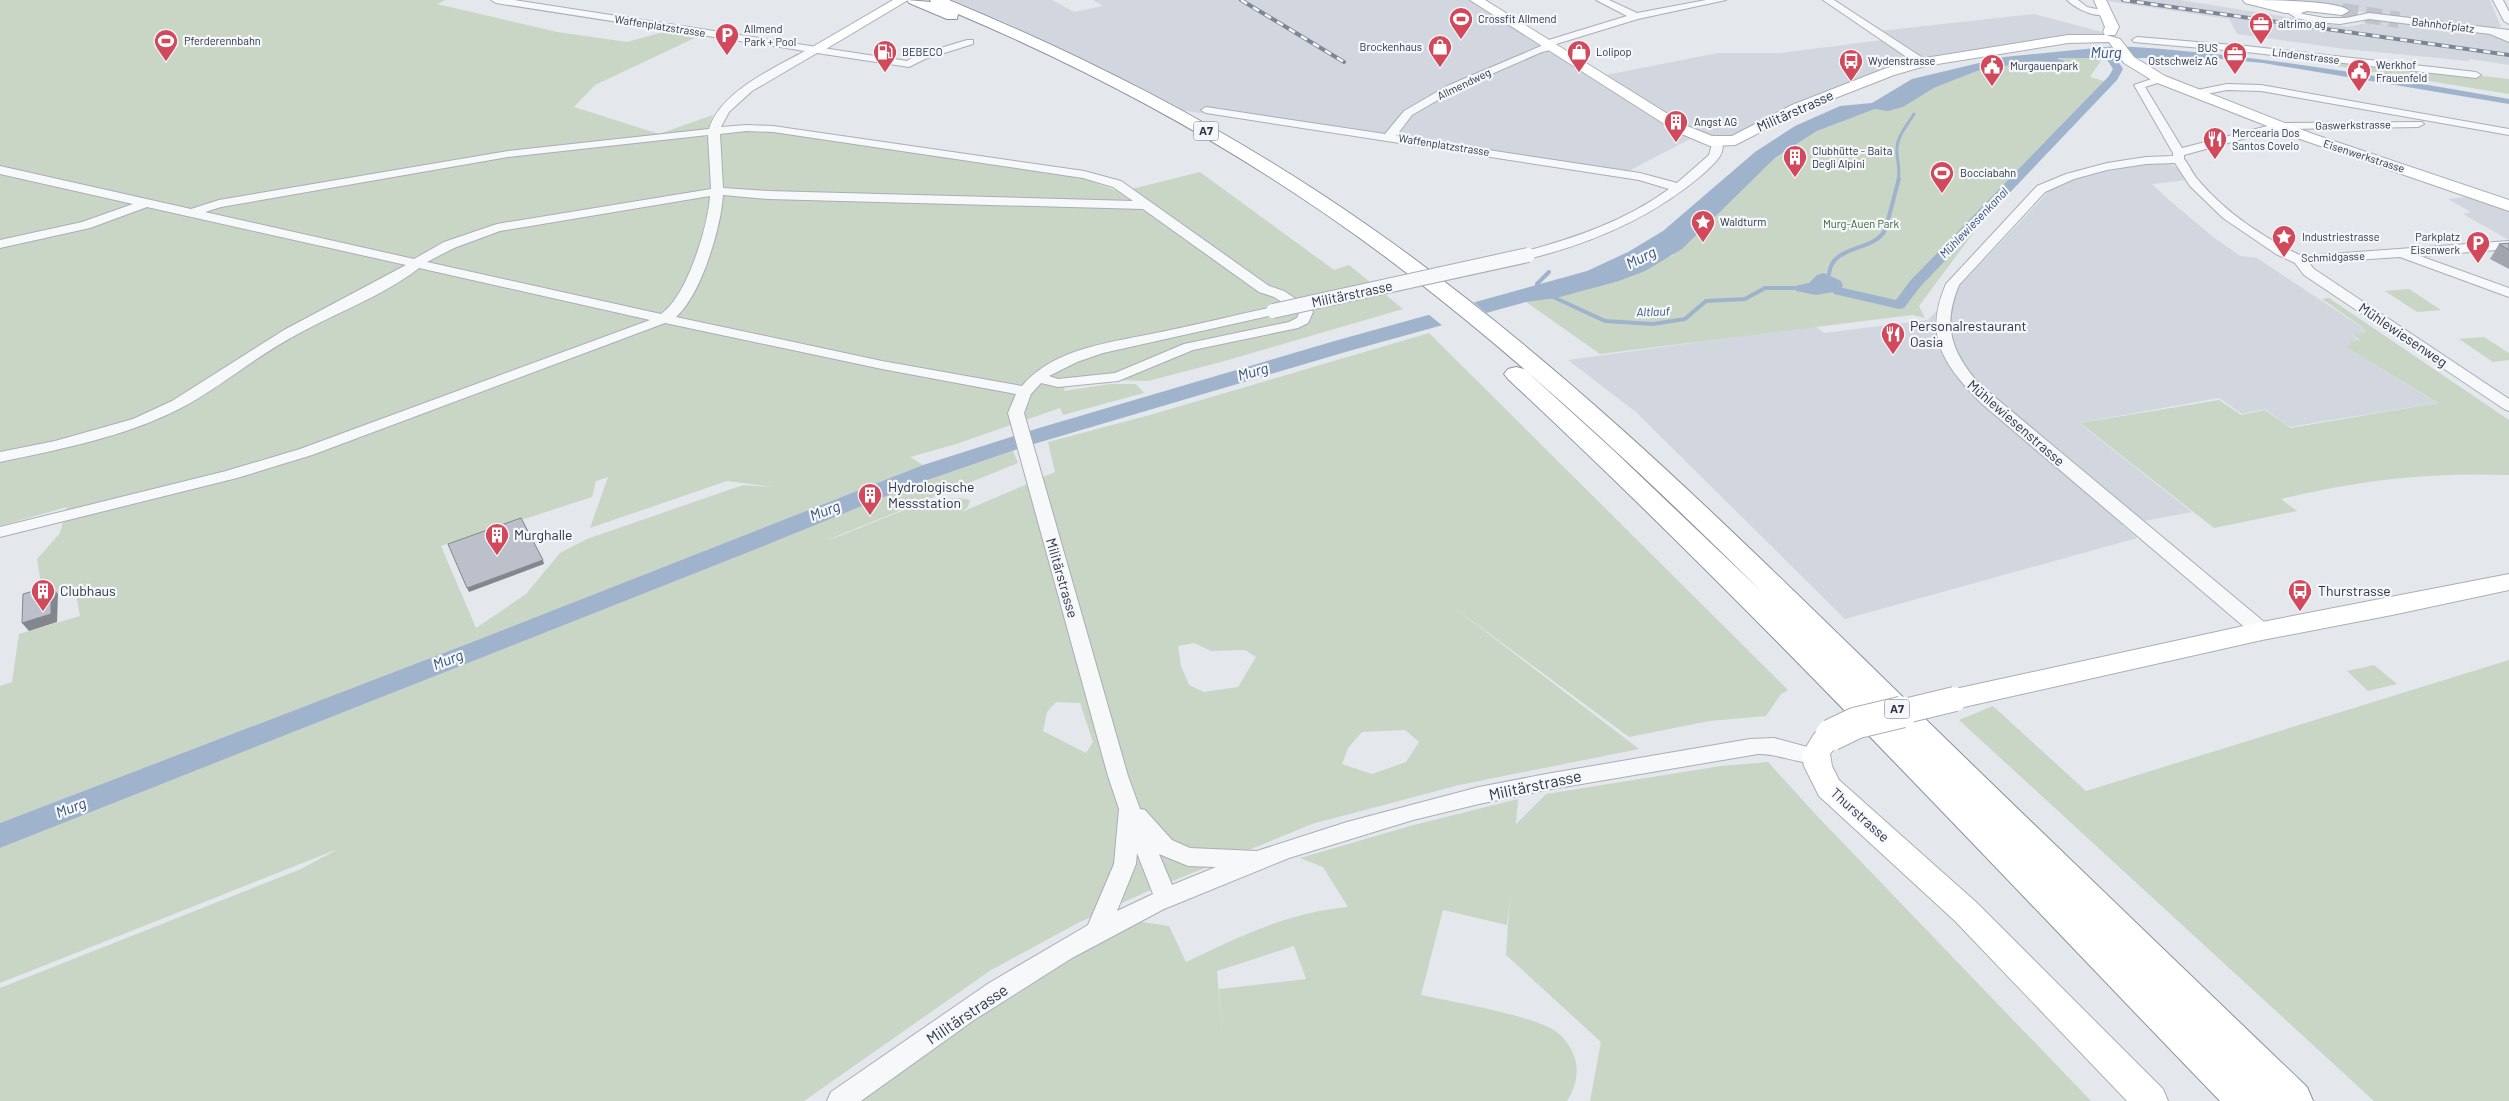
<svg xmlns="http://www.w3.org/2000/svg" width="2509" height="1101" font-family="Barlow,sans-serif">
<rect width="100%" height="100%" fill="#e4e7ec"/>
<path fill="#d2d6de" d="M953,0H1052L1074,12L1103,6L1093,0H1481L1601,76L1718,53H1781L1882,40L1871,32L2034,14L2106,33L1889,72L1742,137L1717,142L1592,78L1690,139L1617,177L1387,139L1178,110L1007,23Z
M2100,0H2180L2348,27L2379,20L2488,34L2509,41V65L2470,59L2469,61L2345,49L2237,34L2229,19Z
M2275,0H2490L2501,27L2485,29Z
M2154,163H2163L2180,168L2186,180L2152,184L2169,200L2212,236L2240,256L2257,258L2360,326L2366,332L2352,335L2359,340L2349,342L2351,344L2344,346L2437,403L2289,427L2265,409L2242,414L2219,398L2079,423L2192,512L2122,525L2137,538L1845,619L1636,412L1568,360L1815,326L1824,333L1928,320L2051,189L2082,176Z
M2473,196L2509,210V240L2463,214L2471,212L2448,199Z"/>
<path fill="#c9d6c5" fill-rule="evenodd" d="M0,0H446L437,4L557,32L627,42L663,32L699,36L595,85L574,107L659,134L713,115L705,137L742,131H770L1082,178L1120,192L1200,172L1334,270L1349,265L1403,309L1221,362L1148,381L1067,379L1064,391L1110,384H1136L1144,393L1063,415L1060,408L956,444L910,457L923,465L480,639L0,823V686L12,682L19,634L80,616L75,588L43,597L37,559L60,533L67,507L0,526ZM608,477L590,528L727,481L773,487L743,485L587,539L560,553L526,594L476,628L441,546L592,497L596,481Z
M2290,54L2509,79V94L2293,59Z
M2060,58H2100L2102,59L2090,77L2111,83L2018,173L1919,306L1925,318L1912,315L1600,354L1526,302L1672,256L1775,158L1817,131L1875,109L1903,107L1934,88L1977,71L2034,61L2060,63L2066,62L2059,59Z
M2409,289L2441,310L2417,312L2385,291Z
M2329,298L2509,420V475C2432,472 2356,480 2281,499L2297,511L2214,528L2080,423L2219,400L2241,415L2265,410L2290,428L2438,403L2344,346L2351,344L2349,342L2360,340L2353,335L2366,332L2361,326L2322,299Z
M1429,333L1788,690L1781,694L1766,716L1709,721L1629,737L1448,603L1639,749L1459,785L1312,824L1146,892L1078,923L991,970L804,1101H0V988L301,869L338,849L0,983V848L759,548L916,484L1013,451L1018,463L825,541C860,531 936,489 970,500L968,507L962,512L1055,472L1048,442L1150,415ZM1194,643L1211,651L1245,650L1256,657L1238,687L1204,692L1189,685L1181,666L1178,646ZM1056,702L1080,703L1093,742L1086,753L1043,731L1047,712ZM1405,730L1419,742L1406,762L1372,774L1342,764L1348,748L1362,732Z
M2484,337L2509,353V360L2493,362L2459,339Z
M2509,660V1101H2374L1959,720L1993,706L2086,791Z
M2374,665L2397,684L2368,691L2347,671Z
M1768,762L1819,818L2091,1101H1590L1601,1042L1506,955L1510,895L1507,925L1443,910L1421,995C1449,1001 1541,1017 1558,1033C1580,1053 1582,1077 1567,1101H855L1008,997L1136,921L1169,926L1186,962C1241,936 1286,913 1348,907L1323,867L1300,858L1410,826L1518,799L1516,824L1546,794L1721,766ZM1294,946L1306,979L1219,989L1222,1034L1217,971Z"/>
<path fill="#9fb4cc" d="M2116,46C2248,53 2378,76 2509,99V104L2263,63L2211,58H2059L2058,59L2065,61L2061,63L2034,61L1977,71L1934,88L1903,107L1888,111L1875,109L1817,131L1775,158L1682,249L1645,271L1619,281L1556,298L1526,302L1349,351L1027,446L916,484L759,548L0,848V823L480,639L923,465L1039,428L1338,340L1587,271L1628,252L1663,231L1755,152L1795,126L1840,106L1872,103L1912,79L2004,57Z
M1824,273L1841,281L1843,286L1839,291L1816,295L1796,291L1795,286L1809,283L1817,275Z"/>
<path fill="#e4e7ec" d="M1471,300L1489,315L1444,327L1427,313Z"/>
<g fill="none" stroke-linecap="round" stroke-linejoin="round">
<path stroke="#9fb4cc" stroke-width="3" d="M1898,180C1901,169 1896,159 1897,147C1898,135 1908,124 1914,114"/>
<path stroke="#9fb4cc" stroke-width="4" d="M1829,274C1832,245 1870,252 1884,232C1887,228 1896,187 1899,179
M1537,289V284L1549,272
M1551,296L1605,321L1653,324L1685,319L1706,301L1745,299L1765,288H1794"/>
<path fill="#9fb4cc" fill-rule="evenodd" d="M2115,48L2120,51L2116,58L2123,69L2117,80L1920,287L1904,308L1899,309L1834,294L1832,291L1839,287L1896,300L1910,281L2109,76L2113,69L2106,58L2111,49Z"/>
<path stroke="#bfc3cb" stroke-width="16" stroke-dasharray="16 8" stroke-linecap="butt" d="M2342,11L2399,20"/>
<g stroke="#a9aeb7" stroke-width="2">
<path id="street" d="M491,0H514L907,61L917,55L967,40H973V44L925,59L909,67L817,53L752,91L729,112L721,127L746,125L773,126L1084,171L1121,181L1269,286L1284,291L1311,309L1313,312L1308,323L1298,328L1193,350L1118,381L1058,387L1041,383L1031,394L1024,413L1128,776L1140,809L1145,810L1172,840L1190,848L1257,851L1347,822L1479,787L1546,774L1750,739L1774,738L1822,751L1825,757L1822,763C1808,767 1778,753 1758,754L1546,790L1479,804L1413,820L1289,858L1164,909L1072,958L974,1020L861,1101H827L831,1092L989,983L1088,925L1114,864L1119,809L1108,776L1008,413L1016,394L882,369L665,323L312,455L237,478L0,537V527L226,471L300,449L650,320L419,268C383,296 336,313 296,335C256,356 221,387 181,408C125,437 61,449 0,462V452L55,441L133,419L172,401L284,330L406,265L147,207L90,228L0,248V240L82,222L133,204L0,174V166L191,209L219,200L508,151L709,129C720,92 774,68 805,51L496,3ZM746,131L773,132L1083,178L1113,187L1133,201L768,191L723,188L720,134ZM708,135L711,189L497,224L444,242L414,259L205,212L221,207L508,157ZM723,195L768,199L1143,209L1259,292L1274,297L1299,313L1297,318L1289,322L1184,344L1115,373L1058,379L1049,376L1077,362L1103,353L1273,315L1280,311L1273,307C1236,315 1199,324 1161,332C1115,342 1054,347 1022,386L882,361L676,317C701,295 721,228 723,195ZM710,196C708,226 687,297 661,314L427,262L454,248L500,231ZM1137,853L1153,894L1117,911L1136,864ZM1159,854L1188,866L1216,867L1172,885Z
M1596,0H1609L1637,13L1706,0H1726L1638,19L1553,45L1554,49L1542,52L1455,90L1412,115L1396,136L1640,173L1677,183L1709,155L1713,140H1721C1728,154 1712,165 1703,174C1653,217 1593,243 1528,259L1521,255L1523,252C1575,238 1625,221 1669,189L1639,180L1206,113L1201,110L1206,107L1385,134L1404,111L1447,86L1541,46L1542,42L1627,16Z
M1823,0H1834L1929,62L1924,65L1908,58Z
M2067,0H2078L2087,7L2111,12C2100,21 2076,9 2067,0Z
M2493,0H2503L2509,12V24L2504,21Z
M2289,7L2303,14L2325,18H2346L2369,13L2509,30V42L2490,34L2369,19L2340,24L2316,22L2296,18L2284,10Z
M2137,37L2246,46L2476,72L2481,75L2476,78L2246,52L2134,42L2132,40Z
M2160,76L2165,79L2164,81L2145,87L2182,148L2279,123L2422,122L2424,124L2418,127L2279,129L2184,155V159C2190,166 2193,175 2199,181C2226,213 2265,239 2302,256L2509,241V249L2420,256L2509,288V297L2400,257L2309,263L2314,269L2509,399V411L2504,409L2304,275L2295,263L2276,254L2223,218L2190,186L2175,163L2146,164L2107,170L2074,179L2045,192L1959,285C1942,326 1951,351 1979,384L2269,626L2271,631L2269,636L2262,637L2255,636L1981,403C1944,365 1923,337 1946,284L2037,186L2066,174L2107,163L2146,157L2173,156V153L2134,85Z
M2227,84L2261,85L2509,129V135L2261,91L2227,90L2196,96L2191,93L2192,91Z"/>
</g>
<g stroke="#a9aeb7" stroke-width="2">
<path id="secondary" d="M893,0H908L821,52H811L809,49Z
M1470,0H1485L1687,126L1712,136H1732L1792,105L1884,69L1919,59L2068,35H2106L2120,39L2134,57L2165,76L2313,134L2509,200V211L2303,140L2155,82L2124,63L2109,42L2068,43L1925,66L1894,75L1802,111L1735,145L1710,146L1677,132Z
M2094,0H2106L2119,27L2115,35H2105L2103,32L2105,27Z
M2509,574V590L2392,615L2262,640L1955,709L1946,706L1942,699L1946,692L1955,689L2262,622Z
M1831,725L1841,728L1845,735L1830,754L1832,766L1839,780L1977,903L2163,1089L2168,1101H2127L1955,921L1819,796L1804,766L1802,754L1814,734L1821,728Z"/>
</g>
<g stroke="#a3abb8" stroke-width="2">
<path id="primary" d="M2243,0C2260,0 2341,0 2349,11L2342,15L2307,11L2301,13H2285L2245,3Z"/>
</g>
<g stroke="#8b94a3" stroke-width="2">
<path id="highway" d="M907,0L931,2L930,0H949C1096,61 1237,134 1367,225C1551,353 1711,510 1870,665C2015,807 2161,947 2307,1087L2313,1101H2220C1985,858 1755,609 1508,379L1504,374L1508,369L1516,367L1524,369L1611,448L1762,592C1649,480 1534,371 1408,274C1271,168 1118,82 958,14L957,19H947L909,3Z"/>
</g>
<use href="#street" fill="#f7f8fa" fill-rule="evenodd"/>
<use href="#secondary" fill="#fff" fill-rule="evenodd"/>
<use href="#primary" fill="#fff" fill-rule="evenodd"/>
<use href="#highway" fill="#fff" fill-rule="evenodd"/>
<g stroke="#7d8696" stroke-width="4">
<path id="rail" d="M1241,0L1344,62
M2123,0L2509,55"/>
</g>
<use href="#rail" stroke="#f4f6f9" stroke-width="2.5" stroke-dasharray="7" stroke-linecap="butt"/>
<g stroke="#a9aeb7" stroke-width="16" stroke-linecap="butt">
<path id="street-bridge" d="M1273,311L1528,255"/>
</g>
<g stroke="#a9aeb7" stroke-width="26" stroke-linecap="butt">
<path id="secondary-bridge-far1" d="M1897,713L1955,699"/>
</g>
<g stroke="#a9aeb7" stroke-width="33" stroke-linecap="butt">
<path id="secondary-bridge" d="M1831,735L1856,723L1902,712"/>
</g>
<use href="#street-bridge" stroke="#f7f8fa" stroke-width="14"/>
<use href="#secondary-bridge-far1" stroke="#fff" stroke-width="24"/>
<use href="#secondary-bridge" stroke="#fff" stroke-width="31"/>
</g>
<path fill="#a1a5ae" d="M2509,243V269L2490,259L2499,244Z"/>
<path fill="#83868d" d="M543,560L544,564L469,592L467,588Z
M51,586L58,594L57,622L29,631L22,623Z"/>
<path fill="#bbc0ca" stroke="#83868d" d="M2509,243V250L2499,244Z
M521,518L543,560L467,588L448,544Z
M51,586V614L22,623L23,594Z"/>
<defs>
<g id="stadium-pin" transform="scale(1.25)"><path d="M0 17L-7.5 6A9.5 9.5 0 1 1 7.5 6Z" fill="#d1495b" stroke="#f4f6f9"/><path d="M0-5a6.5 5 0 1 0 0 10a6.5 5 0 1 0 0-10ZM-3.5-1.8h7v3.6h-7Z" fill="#fff"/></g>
<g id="office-pin" transform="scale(1.25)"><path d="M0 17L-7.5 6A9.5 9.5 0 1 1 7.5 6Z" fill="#d1495b" stroke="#f4f6f9"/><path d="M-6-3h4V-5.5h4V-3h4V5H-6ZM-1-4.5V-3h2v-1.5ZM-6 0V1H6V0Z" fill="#fff"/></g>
<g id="parking-pin" transform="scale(1.25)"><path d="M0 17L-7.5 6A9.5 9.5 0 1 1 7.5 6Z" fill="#d1495b" stroke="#f4f6f9"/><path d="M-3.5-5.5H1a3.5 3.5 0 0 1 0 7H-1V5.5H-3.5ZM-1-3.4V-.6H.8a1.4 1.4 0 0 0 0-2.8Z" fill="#fff"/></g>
<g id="shop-pin" transform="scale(1.25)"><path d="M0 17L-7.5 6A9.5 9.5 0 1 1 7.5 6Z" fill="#d1495b" stroke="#f4f6f9"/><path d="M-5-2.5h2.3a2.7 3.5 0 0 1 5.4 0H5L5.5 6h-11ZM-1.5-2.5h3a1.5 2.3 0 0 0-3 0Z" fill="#fff"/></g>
<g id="fuel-pin" transform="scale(1.25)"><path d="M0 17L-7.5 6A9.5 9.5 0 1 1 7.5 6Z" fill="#d1495b" stroke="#f4f6f9"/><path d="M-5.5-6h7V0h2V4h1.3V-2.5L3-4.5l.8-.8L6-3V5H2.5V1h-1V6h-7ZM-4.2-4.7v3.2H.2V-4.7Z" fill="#fff"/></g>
<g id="bus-pin" transform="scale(1.25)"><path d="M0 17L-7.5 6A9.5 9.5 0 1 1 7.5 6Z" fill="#d1495b" stroke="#f4f6f9"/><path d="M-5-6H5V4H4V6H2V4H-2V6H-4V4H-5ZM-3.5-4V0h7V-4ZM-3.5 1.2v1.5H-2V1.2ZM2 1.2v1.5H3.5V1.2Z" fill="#fff"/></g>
<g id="civic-pin" transform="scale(1.25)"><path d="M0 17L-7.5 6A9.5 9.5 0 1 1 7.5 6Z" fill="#d1495b" stroke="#f4f6f9"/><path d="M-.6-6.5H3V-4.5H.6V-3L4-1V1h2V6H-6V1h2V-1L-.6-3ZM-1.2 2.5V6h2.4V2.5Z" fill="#fff"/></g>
<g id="building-pin" transform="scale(1.25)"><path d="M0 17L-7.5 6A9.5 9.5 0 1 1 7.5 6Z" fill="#d1495b" stroke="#f4f6f9"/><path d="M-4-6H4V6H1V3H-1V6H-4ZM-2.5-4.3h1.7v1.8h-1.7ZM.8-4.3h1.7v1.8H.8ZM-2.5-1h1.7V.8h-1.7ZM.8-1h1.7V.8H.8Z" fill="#fff"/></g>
<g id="restaurant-pin" transform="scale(1.25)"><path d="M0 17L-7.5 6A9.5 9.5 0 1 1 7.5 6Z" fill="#d1495b" stroke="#f4f6f9"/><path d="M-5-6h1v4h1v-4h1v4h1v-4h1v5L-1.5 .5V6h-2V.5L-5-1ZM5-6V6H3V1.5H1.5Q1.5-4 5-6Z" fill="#fff"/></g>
<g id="sight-pin" transform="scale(1.25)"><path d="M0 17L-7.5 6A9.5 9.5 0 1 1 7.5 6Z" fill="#d1495b" stroke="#f4f6f9"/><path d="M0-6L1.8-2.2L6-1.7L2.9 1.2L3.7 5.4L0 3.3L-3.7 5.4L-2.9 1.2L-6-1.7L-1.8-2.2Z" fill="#fff"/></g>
</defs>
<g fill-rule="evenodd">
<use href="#stadium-pin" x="1461" y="19"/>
<use href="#office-pin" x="2261" y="24"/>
<use href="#parking-pin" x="727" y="35"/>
<use href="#stadium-pin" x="166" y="41"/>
<use href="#shop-pin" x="1440" y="47"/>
<use href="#fuel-pin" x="885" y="52"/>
<use href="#shop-pin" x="1579" y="52"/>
<use href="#office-pin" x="2235" y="54"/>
<use href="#bus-pin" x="1851" y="61"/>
<use href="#civic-pin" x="1992" y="66"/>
<use href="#civic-pin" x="2359" y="71"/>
<use href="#building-pin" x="1676" y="122"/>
<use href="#restaurant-pin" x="2215" y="139"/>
<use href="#building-pin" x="1795" y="157"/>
<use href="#stadium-pin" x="1942" y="173"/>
<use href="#sight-pin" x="1703" y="222"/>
<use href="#sight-pin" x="2284" y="237"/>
<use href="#parking-pin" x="2478" y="243"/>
<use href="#restaurant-pin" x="1893" y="334"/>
<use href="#building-pin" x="870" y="495"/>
<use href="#building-pin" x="497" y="535"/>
<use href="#building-pin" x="43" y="591"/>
<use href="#bus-pin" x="2300" y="591"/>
</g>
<g text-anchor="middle" stroke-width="4.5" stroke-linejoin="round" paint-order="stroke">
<g font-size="11" fill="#2b3445" stroke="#f4f6f9" text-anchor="start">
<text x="1478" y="23">Crossfit Allmend</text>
<text x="2278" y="28">altrimo ag</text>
<text x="744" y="33">Allmend<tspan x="744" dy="13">Park + Pool</tspan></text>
<text x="184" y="45">Pferderennbahn</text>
<text x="1422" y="51" text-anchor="end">Brockenhaus</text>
<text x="2218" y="52" text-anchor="end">BUS<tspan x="2218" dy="13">Ostschweiz AG</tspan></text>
<text x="902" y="56">BEBECO</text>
<text x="1596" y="56">Lolipop</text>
<text x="1868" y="65">Wydenstrasse</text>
<text x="2376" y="69">Werkhof<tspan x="2376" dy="13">Frauenfeld</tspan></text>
<text x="2010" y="70">Murgauenpark</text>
<text x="1694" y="126">Angst AG</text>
<text x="2232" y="137">Mercearia Dos<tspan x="2232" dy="13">Santos Covelo</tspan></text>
<text x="1812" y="155">Clubhütte - Baita<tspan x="1812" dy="13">Degli Alpini</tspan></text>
<text x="1960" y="177">Bocciabahn</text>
<text x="1720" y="226">Waldturm</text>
<text x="2302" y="241">Industriestrasse</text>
<text x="2460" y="241" text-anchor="end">Parkplatz<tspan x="2460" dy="13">Eisenwerk</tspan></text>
</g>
<g font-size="11" fill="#2b3445" stroke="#f4f6f9">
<text transform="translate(2443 25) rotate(7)" y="4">Bahnhofplatz</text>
<text transform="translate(660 26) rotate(9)" y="4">Waffenplatzstrasse</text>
<text transform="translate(2306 56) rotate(7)" y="4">Lindenstrasse</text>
<text transform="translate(1464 84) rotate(-26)" y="4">Allmendweg</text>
<text transform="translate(2353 125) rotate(-1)" y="4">Gaswerkstrasse</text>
<text transform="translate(1444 145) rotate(9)" y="4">Waffenplatzstrasse</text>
<text transform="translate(2364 156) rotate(18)" y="4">Eisenwerkstrasse</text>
<text transform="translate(2333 257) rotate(-2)" y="4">Schmidgasse</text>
</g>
<g font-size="11" fill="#3f6138" stroke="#f4f6f9">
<text x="1861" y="228">Murg-Auen Park</text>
</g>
<g fill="#f4f6f9" stroke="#676e7b" stroke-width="1">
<rect x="1193.5" y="121.5" width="25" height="19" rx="4"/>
<rect x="1884.5" y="699.5" width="25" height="19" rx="4"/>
</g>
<g font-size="12" font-weight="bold" fill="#2b3445">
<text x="1206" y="135">A7</text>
<text x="1897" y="713">A7</text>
</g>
<g font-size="12" font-style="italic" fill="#34527a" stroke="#f4f6f9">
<text transform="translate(1974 223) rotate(-46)" y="4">Mühlewiesenkanal</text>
<text transform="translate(1653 312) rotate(-2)" y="4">Altlauf</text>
</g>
<g font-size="14" fill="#2b3445" stroke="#f4f6f9">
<text transform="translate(1795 111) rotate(-24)" y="5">Militärstrasse</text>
<text transform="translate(1352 294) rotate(-12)" y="5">Militärstrasse</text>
<text transform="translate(2403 335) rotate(34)" y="5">Mühlewiesenweg</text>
<text transform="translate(2016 423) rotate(41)" y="5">Mühlewiesenstrasse</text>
<text transform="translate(1062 578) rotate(74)" y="5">Militärstrasse</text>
<text transform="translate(1860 815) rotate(42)" y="5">Thurstrasse</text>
</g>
<g font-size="14" fill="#2b3445" stroke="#f4f6f9" text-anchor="start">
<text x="1910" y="331">Personalrestaurant<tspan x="1910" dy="16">Oasia</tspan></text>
<text x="888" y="492">Hydrologische<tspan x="888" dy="16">Messstation</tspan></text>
<text x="514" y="540">Murghalle</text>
<text x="60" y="596">Clubhaus</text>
<text x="2318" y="596">Thurstrasse</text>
</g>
<g font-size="15" font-style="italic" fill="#34527a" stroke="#f4f6f9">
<text x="2106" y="58">Murg</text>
<text transform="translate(1641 258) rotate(-26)" y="5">Murg</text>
<text transform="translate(1253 372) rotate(-16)" y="5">Murg</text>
<text transform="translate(825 511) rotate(-21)" y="5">Murg</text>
<text transform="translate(448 660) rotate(-21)" y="5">Murg</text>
<text transform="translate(71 808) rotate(-21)" y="5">Murg</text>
</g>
<g font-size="16" fill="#2b3445" stroke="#f4f6f9">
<text transform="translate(1535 785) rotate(-12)" y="6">Militärstrasse</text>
<text transform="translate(967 1014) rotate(-34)" y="6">Militärstrasse</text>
</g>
</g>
</svg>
